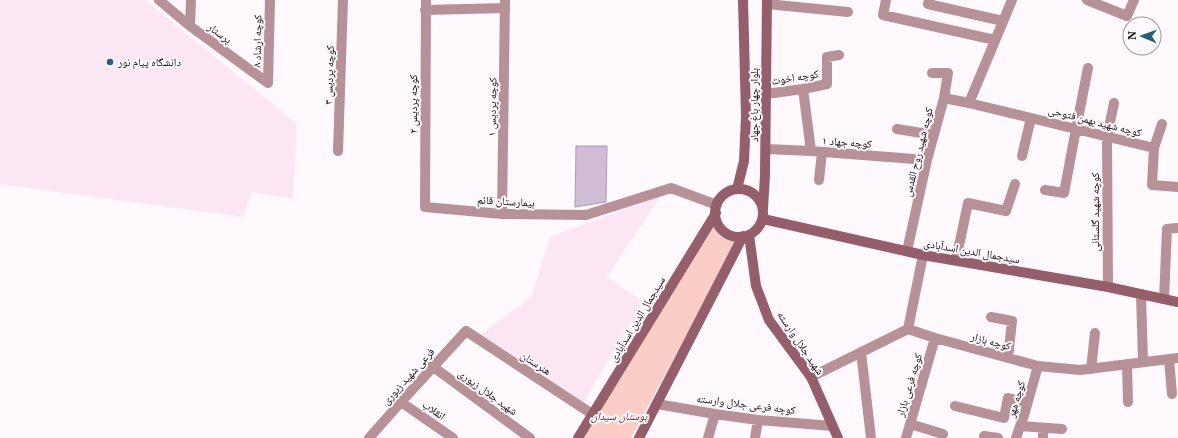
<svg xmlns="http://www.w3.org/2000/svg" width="1178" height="438" font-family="Georgia,'Noto Naskh Arabic',serif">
<rect width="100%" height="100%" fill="#fff8fc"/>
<path fill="#fde6f3" d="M0,0H145L297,124L293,199L252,192L243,217L0,184Z
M661,195L607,277L643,302L583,403L480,335L531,297L550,237Z"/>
<path fill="#fbcdc7" d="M713,222C717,234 725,238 737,241L631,438H581Z"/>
<path fill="#d2bdd6" stroke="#ac98b0" d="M576,146H607L606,202L575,207Z"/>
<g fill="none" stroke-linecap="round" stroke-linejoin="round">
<path stroke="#b79198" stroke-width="10" d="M159,0L190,26L268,83
M426,0L425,207L502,214L586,215L671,188L717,205
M886,0L883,15L995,40
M929,0L928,4L1003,21
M1087,0L1127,16L1134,0
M767,4L848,12
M425,10L505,8
M190,26L191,0
M932,73H948L944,98
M268,83L270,0
M803,89L811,151
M766,94L803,89L827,84V57L839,55
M969,103L1012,0
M1162,124L1154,148L1152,185L1178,187
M897,129L934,135
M766,149L811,151L927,160
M338,151L343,0
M1022,156L1031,118
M819,180L822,152
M1045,190L1064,193L1076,129L1088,68
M502,214L505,0
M907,251L927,160L944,98L969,103L1154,148
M956,260L968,203L1006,211L1015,184
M1108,287L1107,137L1114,103
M1141,294L1143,362
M1164,299L1167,229L1177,228
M991,317L1012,321L1008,358
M908,329L923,255
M861,352L871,438
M1169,359L1172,394
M1127,364L1128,402
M432,366L530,438
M1091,369L1095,333
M811,377L908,329L935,338L1038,366L1080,370L1178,358
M401,402L453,438
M657,404L715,414L758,420L832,426
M955,406L1004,418L1008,398L1027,403
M910,424L943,434
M1020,426L1062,429
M1043,428V438
M984,436L998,438
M369,438L401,402L466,331L592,414
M708,438L715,414
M755,438L758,420
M906,438L935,338
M1016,438L1025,412L1038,366"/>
<path stroke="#945e6a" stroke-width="10" d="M737,189L744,161L746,116L743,0
M715 213a24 24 0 1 1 48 0a24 24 0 1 1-48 0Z
M763,209L765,175L767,0
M763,219L923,255L1108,287L1178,302
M749,235L756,286L769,320L811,377L838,438
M578,438L716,213
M639,438L743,236"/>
</g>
<circle fill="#275f7a" stroke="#fff8fc" stroke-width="1.5" cx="110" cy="62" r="4"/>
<g text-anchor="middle" stroke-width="4" stroke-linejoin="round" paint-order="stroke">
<g font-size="11" fill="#12080e" stroke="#fff8fc">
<text transform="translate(220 33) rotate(36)" y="4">پرستار</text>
<text transform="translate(257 41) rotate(-89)" y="4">کوچه ارشاد ۸</text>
<text transform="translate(329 75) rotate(-88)" y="4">کوچه پردیس ۳</text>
<text transform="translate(795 77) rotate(-9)" y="4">کوچه اخوت</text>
<text transform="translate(413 104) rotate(-90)" y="4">کوچه پردیس ۲</text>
<text transform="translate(754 105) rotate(-90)" y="4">بلوار چهار باغ جهاد</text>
<text transform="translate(492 107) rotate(-89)" y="4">کوچه پردیس ۱</text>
<text transform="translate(1095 121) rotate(14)" y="4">کوچه شهید بهمن فتوحی</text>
<text transform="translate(847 142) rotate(4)" y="4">کوچه جهاد ۱</text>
<text transform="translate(918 152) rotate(-76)" y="4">کوچه شهید روح القدس</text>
<text transform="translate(506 201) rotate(3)" y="4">بیمارستان قائم</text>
<text transform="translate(1095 212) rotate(-90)" y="4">کوچه شهید گلستانی</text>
<text transform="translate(972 251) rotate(10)" y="4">سیدجمال الدین اسدآبادی</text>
<text transform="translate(637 319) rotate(-59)" y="4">سیدجمال الدین اسدآبادی</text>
<text transform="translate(991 341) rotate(15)" y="4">کوچه بازار</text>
<text transform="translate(801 343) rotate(56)" y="4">شهید جلال وارسته</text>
<text transform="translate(536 363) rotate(33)" y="4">هنرستان</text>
<text transform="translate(408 376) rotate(-48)" y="4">فرعی شهید زیوری</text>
<text transform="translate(909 385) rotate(-73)" y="4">کوچه فرعی بازار</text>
<text transform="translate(488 392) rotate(36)" y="4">شهید جلال زیوری</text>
<text transform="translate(1016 399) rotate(-73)" y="4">کوچه مهر</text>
<text transform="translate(746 404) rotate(7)" y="4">کوچه فرعی جلال وارسته</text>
<text transform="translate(434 410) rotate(35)" y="4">انقلاب</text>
</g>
<g font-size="11" fill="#12080e" stroke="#fff8fc" text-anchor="start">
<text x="118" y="66">دانشگاه پیام نور</text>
</g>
<g font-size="11" font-style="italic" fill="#821e1b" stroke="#fff8fc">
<text x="619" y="420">بوستان سیدان</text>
</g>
</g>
<g transform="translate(1142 36) rotate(272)"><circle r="19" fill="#fff8fc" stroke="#a0989d"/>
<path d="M0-3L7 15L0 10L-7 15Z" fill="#275f7a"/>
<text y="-6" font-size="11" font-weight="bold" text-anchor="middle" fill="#12080e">N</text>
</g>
</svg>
